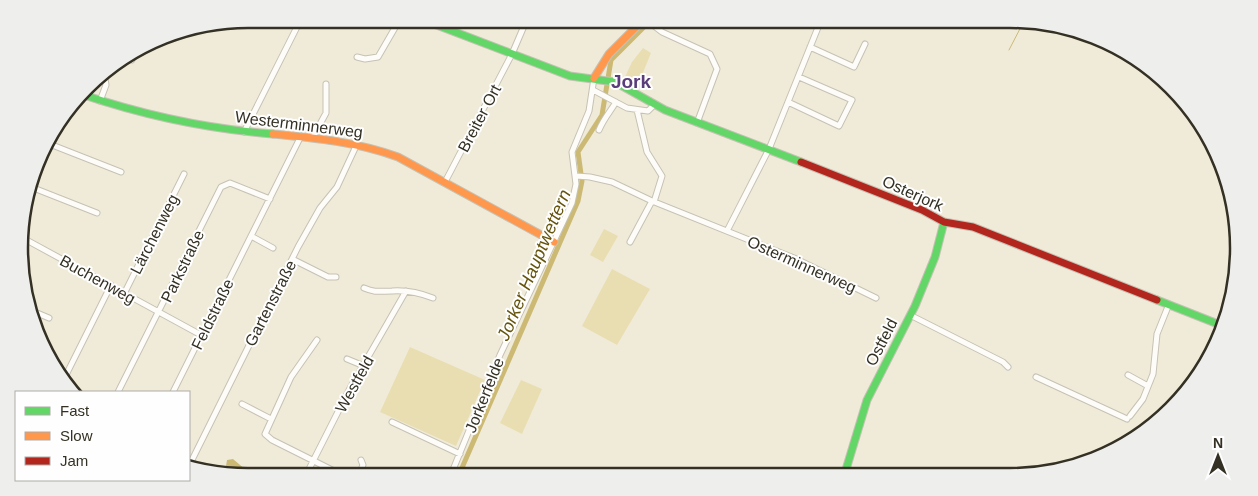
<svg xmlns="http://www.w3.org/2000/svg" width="1258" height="496" font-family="Helvetica,sans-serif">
<rect width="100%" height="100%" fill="#f0ebd9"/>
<path fill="#e9deb1" d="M643,48L651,53L637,87L623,81L632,62Z
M604,229L618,236L603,262L590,255Z
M612,269L650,289L617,345L582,326Z
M410,347L485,380L456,446L380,412Z
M521,380L542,389L522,434L500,423Z"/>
<path fill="#ccba74" d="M233,459L246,470H254L257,473L256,477C243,477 234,476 226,466L227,460Z"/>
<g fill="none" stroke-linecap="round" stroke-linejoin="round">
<path stroke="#ccba74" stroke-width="1" d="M1009,50L1024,21"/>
<path stroke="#ccba74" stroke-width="5" d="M458,477L578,201L582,181L578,152L602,115L611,60L652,19"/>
<g stroke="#c6c2b4" stroke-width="7">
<path id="street" d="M645,19L662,32L710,54L717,69L697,123
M810,47L854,67L865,44
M128,57L132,60
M357,57L365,59L378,57L400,19
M593,90L627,108L648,111L655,104
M100,101L106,85L104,72
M788,102L839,126L852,100L799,77
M637,110L647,152L662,176L654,202
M599,130C604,118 610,112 616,102
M244,132L301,19
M313,137L326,113V84
M47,143L121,172
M45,145L54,128
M576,176L590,177L612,182L652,201L794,258L876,298
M445,182L512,54L527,19
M31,187L97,213
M727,231L769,149L821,20
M251,236L273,248
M21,237L201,335
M630,242L652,201
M292,259L328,277H336
M364,288C376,293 380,291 392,291C406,290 420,293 433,298
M124,294L184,174
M30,310L49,318
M910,315L1003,362L1008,367
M317,340L291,377L265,434L272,440L346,477
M347,359L364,366
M1128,375L1148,386
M1036,377L1127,419
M63,381L111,285
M118,392L221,187L230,183L270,199
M173,392L301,136
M242,404L271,419
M1130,416L1143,399L1153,374L1157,334L1169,304
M392,422L460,454
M189,466L298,247L320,208L337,187L357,144
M305,477L349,390L406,291
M358,477L363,465L361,460
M450,477L500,355L572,203L576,184L572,152L589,111L594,78"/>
</g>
<g stroke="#c6c2b4" stroke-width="9">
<path id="fast" d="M421,19L570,76L615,82L665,110L801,162
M81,94C143,115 208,129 273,134
M1157,300L1223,326
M844,476L867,400L915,306L935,257L944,222"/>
</g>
<g stroke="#c6c2b4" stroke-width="9">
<path id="slow" d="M594,78L609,54L644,19
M273,134C316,138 357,142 398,157L554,242"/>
</g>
<g stroke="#c6c2b4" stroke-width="9">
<path id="jam" d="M801,162L922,210L944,222L973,227L1157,300"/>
</g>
<use href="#street" stroke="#fdfcf9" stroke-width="5"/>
<use href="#fast" stroke="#63d668" stroke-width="7"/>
<use href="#slow" stroke="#ff974d" stroke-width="7"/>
<use href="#jam" stroke="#b3261e" stroke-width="7"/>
</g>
<g text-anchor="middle" stroke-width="4" stroke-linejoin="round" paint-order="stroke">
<g font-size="16" fill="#343124" stroke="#fefefe">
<text transform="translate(479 118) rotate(-62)" y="6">Breiter Ort</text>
<text transform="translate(299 124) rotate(7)" y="6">Westerminnerweg</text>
<text transform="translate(913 193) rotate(24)" y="6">Osterjork</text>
<text transform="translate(154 234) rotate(-63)" y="6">Lärchenweg</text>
<text transform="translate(802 264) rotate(24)" y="6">Osterminnerweg</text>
<text transform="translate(182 266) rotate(-64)" y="6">Parkstraße</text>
<text transform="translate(98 279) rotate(29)" y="6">Buchenweg</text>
<text transform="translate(270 303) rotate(-63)" y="6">Gartenstraße</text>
<text transform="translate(212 314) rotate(-64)" y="6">Feldstraße</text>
<text transform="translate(881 342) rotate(-63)" y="6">Ostfeld</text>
<text transform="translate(354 384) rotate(-61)" y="6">Westfeld</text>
<text transform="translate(484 395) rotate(-68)" y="6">Jorkerfelde</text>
</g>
<g font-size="18" font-style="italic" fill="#65540c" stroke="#fefefe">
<text transform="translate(534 265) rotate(-67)" y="6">Jorker Hauptwettern</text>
</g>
<g font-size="19" font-weight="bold" fill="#5b3e79" stroke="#fefefe">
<text x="631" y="88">Jork</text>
</g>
</g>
<path d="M0 0H1258V496H0ZM248 28H1010A220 220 0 0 1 1230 248V248A220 220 0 0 1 1010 468H248A220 220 0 0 1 28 248V248A220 220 0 0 1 248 28Z" fill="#eeeeed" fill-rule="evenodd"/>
<path fill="none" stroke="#343124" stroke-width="2.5" d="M248 28H1010A220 220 0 0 1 1230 248V248A220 220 0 0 1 1010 468H248A220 220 0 0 1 28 248V248A220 220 0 0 1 248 28Z"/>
<rect x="15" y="391" width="175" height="90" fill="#fefefe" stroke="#adaca7"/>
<rect x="25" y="407" width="25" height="8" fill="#63d668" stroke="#adaca7"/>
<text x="60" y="416" font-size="15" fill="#343124">Fast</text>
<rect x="25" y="432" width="25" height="8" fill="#ff974d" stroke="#adaca7"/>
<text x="60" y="441" font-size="15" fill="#343124">Slow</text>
<rect x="25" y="457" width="25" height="8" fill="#b3261e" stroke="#adaca7"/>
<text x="60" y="466" font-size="15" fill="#343124">Jam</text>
<g transform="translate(1218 456)" stroke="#fefefe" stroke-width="4" paint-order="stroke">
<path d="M0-4L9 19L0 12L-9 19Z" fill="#343124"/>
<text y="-8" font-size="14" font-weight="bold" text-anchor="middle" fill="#343124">N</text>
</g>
</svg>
